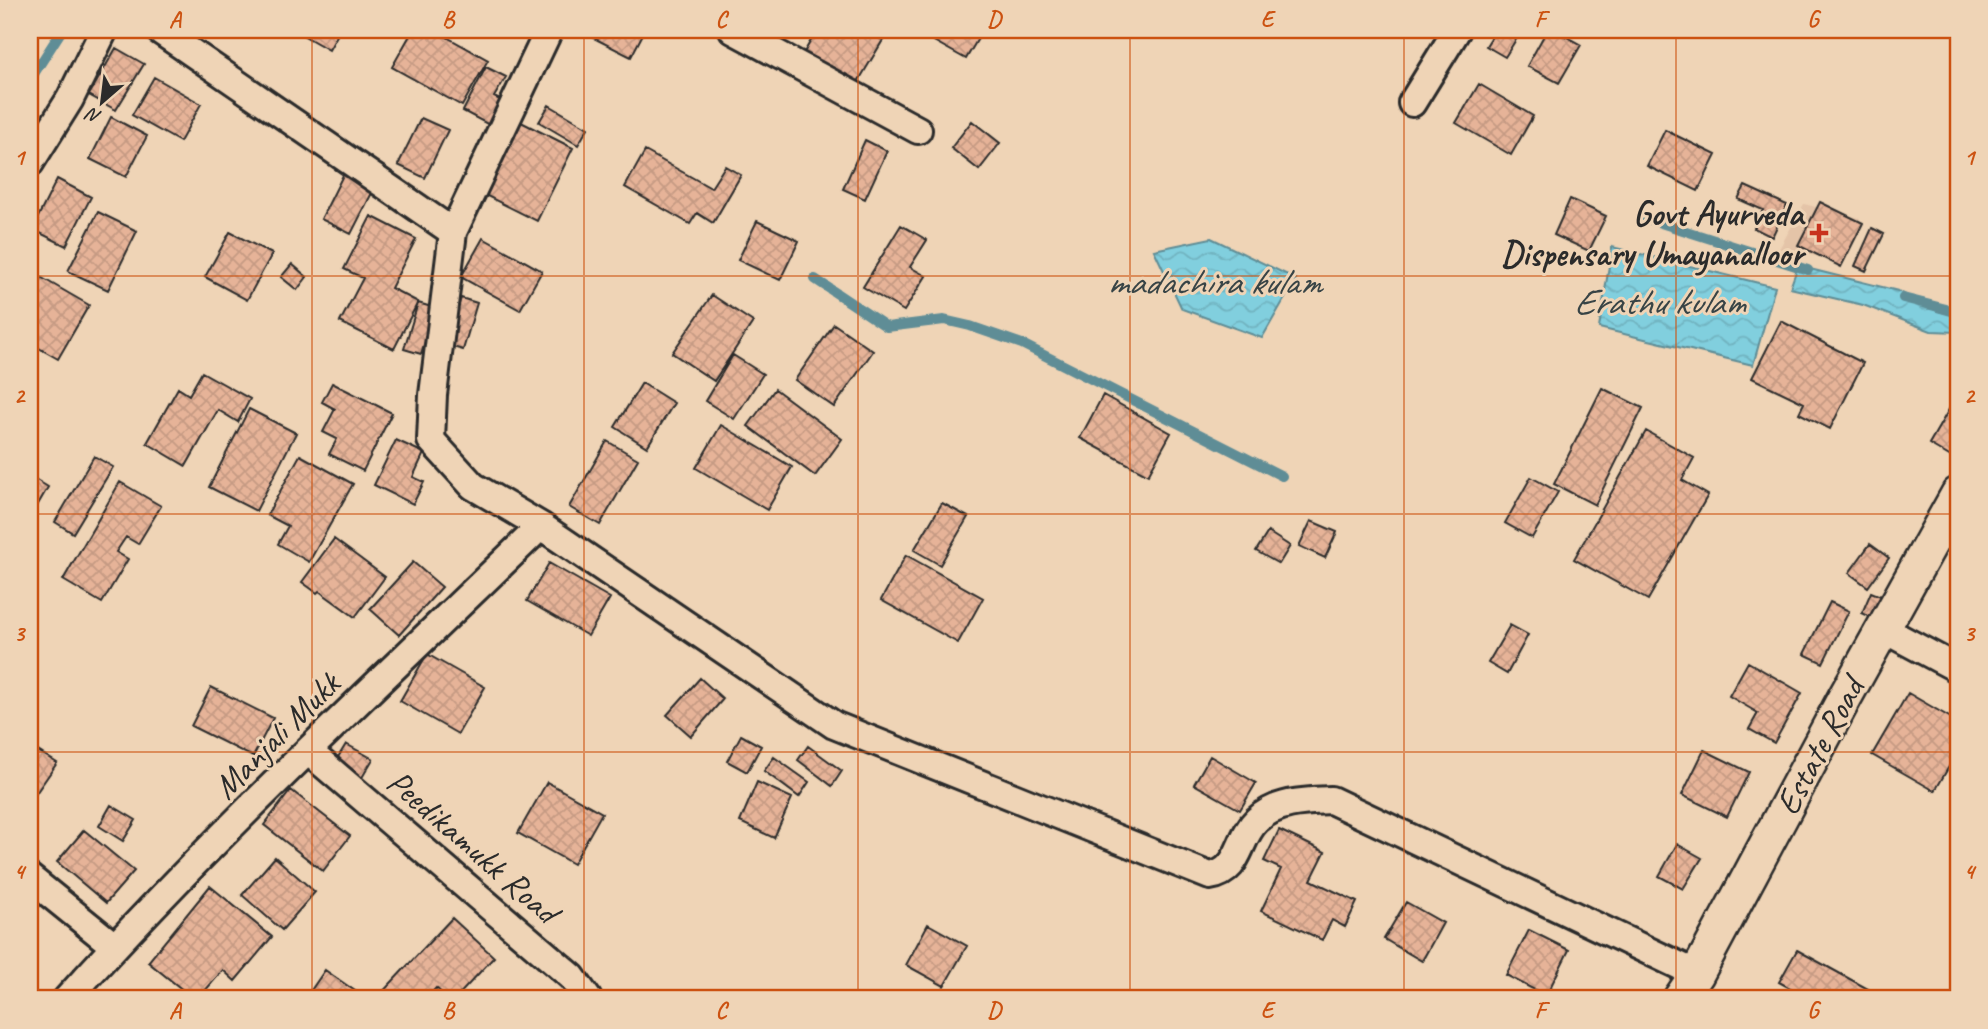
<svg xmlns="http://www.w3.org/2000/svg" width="1988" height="1029" font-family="Caveat,sans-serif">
<defs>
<pattern id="water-waves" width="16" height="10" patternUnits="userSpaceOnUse" patternTransform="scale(1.75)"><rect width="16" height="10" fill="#81cfde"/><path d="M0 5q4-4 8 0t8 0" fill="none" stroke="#70b2bf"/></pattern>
<pattern id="building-cross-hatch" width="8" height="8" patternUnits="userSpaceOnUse" patternTransform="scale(1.75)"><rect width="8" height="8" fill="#e6b398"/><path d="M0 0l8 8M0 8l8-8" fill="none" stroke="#c59a83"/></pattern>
</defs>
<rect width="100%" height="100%" fill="#efd4b6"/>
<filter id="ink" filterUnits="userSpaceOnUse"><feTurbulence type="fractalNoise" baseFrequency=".0143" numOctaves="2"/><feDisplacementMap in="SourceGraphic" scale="14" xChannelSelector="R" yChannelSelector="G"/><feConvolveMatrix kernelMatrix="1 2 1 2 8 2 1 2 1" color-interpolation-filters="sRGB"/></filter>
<g filter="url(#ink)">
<path fill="#e4c4a8" d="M1804,204L1860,218L1836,260L1779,249Z"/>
<path fill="url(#water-waves)" stroke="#5f8d96" stroke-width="2" d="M1211,238L1296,279L1262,338L1182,309L1154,250Z
M1612,247L1775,287L1753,365L1599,328Z
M1798,266L1898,291L1937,311L1958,317V332L1931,331L1863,305L1790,288Z"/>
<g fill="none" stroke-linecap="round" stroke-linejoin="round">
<path stroke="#5f8d96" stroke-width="10" d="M30,80L62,30
M1642,217L1808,270
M815,279L887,327L944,320L970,326L1022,344L1282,476
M1903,298L1958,312"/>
</g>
<path fill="url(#building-cross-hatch)" stroke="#2b2b2b" stroke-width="2" d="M294,30H340L329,50Z
M413,30H434L488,60L462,106L392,67Z
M509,30H533L527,39Z
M578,30H645L631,57Z
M751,30H789L779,46Z
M817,30H865L883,40L855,87L802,56Z
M914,30H983L966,59Z
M1496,30H1522L1505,57L1486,46Z
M1547,30H1554L1581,45L1559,83L1527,66Z
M116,48L144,64L116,110L89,95Z
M486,67L506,77L494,97L504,102L491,126L463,111Z
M154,77L201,104L180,142L132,115Z
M1479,84L1533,116L1511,155L1456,123Z
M549,105L588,128L578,145L539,122Z
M111,117L147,136L126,177L90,159Z
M421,118L448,130L425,178L398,165Z
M515,119L573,148L537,221L479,192Z
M972,121L1000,143L979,170L951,148Z
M1665,130L1716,155L1698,191L1647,166Z
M865,140L887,151L865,199L843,189Z
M645,151L711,188L725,166L741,175L713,223L697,213L690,224L625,187Z
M345,171L375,187L351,234L321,219Z
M57,179L91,197L66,246L32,229Z
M1745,186L1787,205L1772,237L1754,228L1763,210L1738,199Z
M1570,199L1606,216L1589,251L1554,235Z
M1820,202L1863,223L1841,267L1798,245Z
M98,212L137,231L108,290L68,271Z
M371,216L416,239L391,288L418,302L394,349L340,322L363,278L344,269Z
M757,221L799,241L780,280L738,260Z
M901,225L927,240L910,267L926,276L904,311L863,287Z
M1872,228L1884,234L1866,271L1855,266Z
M230,232L272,254L247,300L205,277Z
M483,238L542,271L520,310L461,277Z
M292,264L307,277L297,290L281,277Z
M30,271L89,305L58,359L30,343Z
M712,295L753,322L714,381L672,353Z
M461,298L477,303L463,350L446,345Z
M418,303L435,308L421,354L404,349Z
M1781,321L1863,363L1830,429L1799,413L1804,403L1752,378Z
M834,324L873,351L834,407L795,380Z
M733,355L763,374L734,419L705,401Z
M202,372L250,399L238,422L218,410L186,466L147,443L178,388L189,395Z
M332,383L392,413L363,471L329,454L337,439L323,432L335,409L322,402Z
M642,383L674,403L647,447L615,427Z
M1602,388L1643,408L1595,505L1554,484Z
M775,389L842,439L815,476L748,426Z
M1103,395L1171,433L1148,475L1080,438Z
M1955,399L1958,400V461L1929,444Z
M249,409L296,433L256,511L209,487Z
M721,425L792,467L767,510L696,468Z
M1646,431L1694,458L1682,480L1708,495L1648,600L1574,559Z
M396,440L424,453L413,477L424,482L413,504L374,485Z
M607,441L638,459L600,525L569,507Z
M300,455L353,484L309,562L278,544L288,526L267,515Z
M94,456L113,467L73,533L55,522Z
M30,476L48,487L30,518Z
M1531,477L1558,492L1532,538L1505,523Z
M120,482L161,506L138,544L126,537L116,552L128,559L102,603L63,580Z
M942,503L968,517L940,565L914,550Z
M1311,521L1337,532L1325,558L1299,546Z
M1268,532L1290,546L1279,564L1256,551Z
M334,539L385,577L355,617L319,591L317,593L302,582Z
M1870,544L1889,558L1868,587L1849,573Z
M906,555L983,598L958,643L881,600Z
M413,562L442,587L399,635L370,609Z
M549,563L610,598L588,636L527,601Z
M1871,592L1888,599L1879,621L1862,613Z
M1830,602L1849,611L1823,663L1804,654Z
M1510,625L1528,635L1507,674L1488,663Z
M427,654L485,687L458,734L400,701Z
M1748,662L1802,693L1774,743L1749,729L1758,713L1729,696Z
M700,678L723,699L691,736L667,715Z
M211,687L273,718L253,757L191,726Z
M1908,693L1958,722V751L1935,791L1872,755Z
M741,735L761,746L747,772L727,761Z
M346,744L373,759L350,798L323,782Z
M30,746L57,763L32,799L30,797Z
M808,746L842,771L832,786L798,760Z
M1704,750L1749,772L1727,817L1682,795Z
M1210,756L1256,783L1240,810L1194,784Z
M774,757L809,782L799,797L764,771Z
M547,782L602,813L573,864L518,833Z
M757,782L792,798L774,838L740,822Z
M291,790L350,836L323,871L264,825Z
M111,805L136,820L123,841L99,826Z
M84,830L134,871L106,903L57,862Z
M1279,830L1325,852L1311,880L1357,902L1345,927L1332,920L1322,940L1261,911L1281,869L1264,861Z
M1677,844L1702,858L1683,889L1659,876Z
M275,857L315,892L282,930L242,895Z
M210,886L272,937L235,981L223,970L198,999H194L148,962Z
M1406,902L1443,923L1422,961L1384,939Z
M452,918L494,957L455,999H448L436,988L426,999H376Z
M928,924L967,946L944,986L906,965Z
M1529,930L1569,950L1546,996L1506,975Z
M1797,950L1868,989L1863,999H1810L1779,982Z
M325,970L355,991L349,999H305Z"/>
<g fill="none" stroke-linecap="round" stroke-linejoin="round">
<g stroke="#2b2b2b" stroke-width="32">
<path id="minor" d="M159,30L453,232
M549,30L453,232L433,395L431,440L473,486L541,526L834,725L1210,876C1241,871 1237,839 1257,820C1277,801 1306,801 1331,800L1697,974
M733,30L918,130
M1412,103L1457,30
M30,163L70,99L104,30
M1883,629L1958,669
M308,751L572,977L588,999
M30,878L114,946
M67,999C216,833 381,681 541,526"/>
</g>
<g stroke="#2b2b2b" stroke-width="38">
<path id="tertiary" d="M1680,999L1697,974L1845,697L1958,494"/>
</g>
<use href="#minor" stroke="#efd4b6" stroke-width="26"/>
<use href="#tertiary" stroke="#efd4b6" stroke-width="33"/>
</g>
</g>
<path fill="none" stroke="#cc5211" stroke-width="2" stroke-opacity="0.55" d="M312,30V999M584,30V999M858,30V999M1130,30V999M1404,30V999M1676,30V999M30,276H1958M30,514H1958M30,752H1958"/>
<path fill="#c8321e" stroke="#efd4b6" stroke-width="2.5" d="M1815.5 222.5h7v7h7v7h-7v7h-7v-7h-7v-7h7z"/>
<g text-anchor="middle" stroke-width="6" stroke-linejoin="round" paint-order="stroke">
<g font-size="35" font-weight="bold" fill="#2b2b2b" stroke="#efd4b6" text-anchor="end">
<text x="1803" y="225">Govt Ayurveda<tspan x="1803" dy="40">Dispensary Umayanalloor</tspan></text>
</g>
<g font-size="35" fill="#2b2b2b" stroke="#efd4b6">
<text transform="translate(276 735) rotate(-45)" y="12">Manjali Mukk</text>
<text transform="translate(1819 746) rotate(-62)" y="12">Estate Road</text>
<text transform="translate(473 846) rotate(41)" y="12">Peedikamukk Road</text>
</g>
<g font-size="37" font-style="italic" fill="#384446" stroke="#efd4b6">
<text x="1214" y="294">madachira kulam</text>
<text x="1659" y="314">Erathu kulam</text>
</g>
</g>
<rect width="1988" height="1029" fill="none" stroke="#efd4b6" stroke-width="77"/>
<g transform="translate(102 102) rotate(208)" stroke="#efd4b6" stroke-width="5" paint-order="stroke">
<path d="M0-5L12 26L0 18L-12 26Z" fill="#2b2b2b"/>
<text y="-10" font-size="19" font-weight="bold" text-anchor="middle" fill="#2b2b2b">N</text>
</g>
<rect x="38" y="38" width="1912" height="952" fill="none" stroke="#cc5211" stroke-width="2.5"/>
<g font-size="23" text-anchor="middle" font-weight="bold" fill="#cc5211">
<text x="175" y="27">A</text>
<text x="448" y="27">B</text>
<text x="721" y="27">C</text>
<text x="994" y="27">D</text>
<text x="1267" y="27">E</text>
<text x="1540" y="27">F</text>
<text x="1813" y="27">G</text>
<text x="19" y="165">1</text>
<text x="1969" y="165">1</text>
<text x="19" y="403">2</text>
<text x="1969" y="403">2</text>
<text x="19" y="641">3</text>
<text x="1969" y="641">3</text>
<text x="19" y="879">4</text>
<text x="1969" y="879">4</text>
<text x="175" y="1018">A</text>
<text x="448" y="1018">B</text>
<text x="721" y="1018">C</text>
<text x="994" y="1018">D</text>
<text x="1267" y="1018">E</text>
<text x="1540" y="1018">F</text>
<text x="1813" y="1018">G</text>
</g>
</svg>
